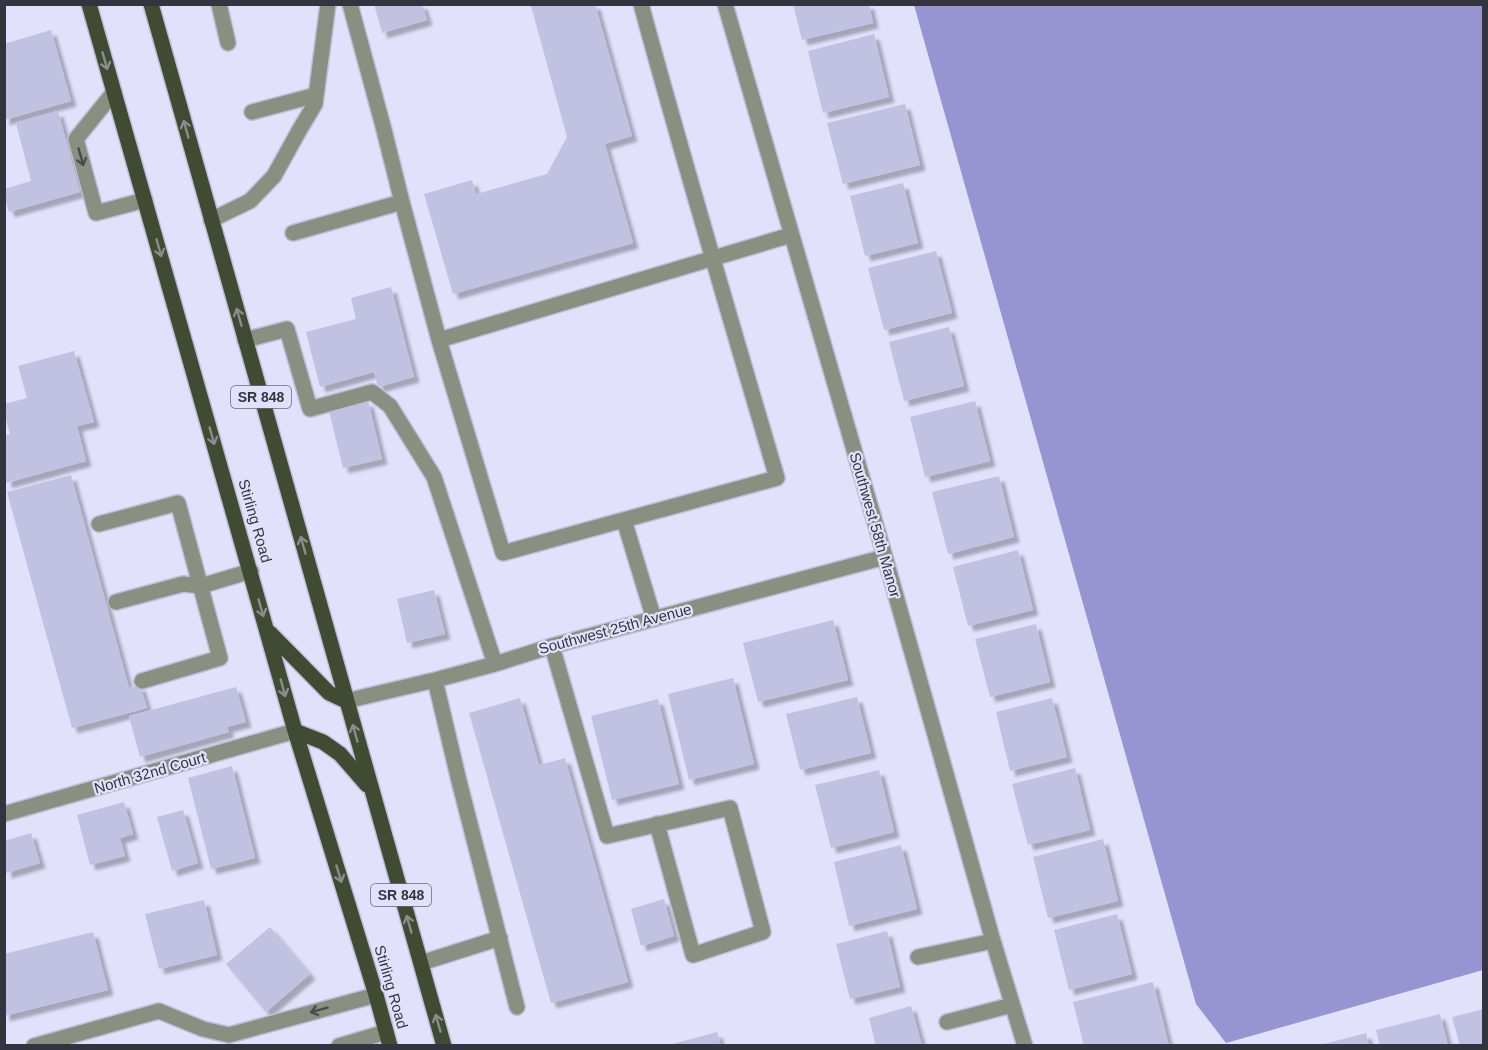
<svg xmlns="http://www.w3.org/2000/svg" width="1488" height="1050" font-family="Helvetica,sans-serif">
<defs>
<filter id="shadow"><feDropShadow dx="5.5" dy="5.5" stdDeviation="1.5" flood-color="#0004"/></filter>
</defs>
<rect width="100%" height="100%" fill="#e1e1fc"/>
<path fill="#9794d2" d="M914,5H1483V970L1226,1043L1196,1004Z"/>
<path fill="#c1c1e1" filter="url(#shadow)" d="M374,4H422L427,20L382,33Z
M527,4H595L632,136L605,144L633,243L453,294L424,194L472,180L476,194L547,174L567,137L531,6Z
M793,4H869L873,23L802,40Z
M51,30L71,101L4,120V44Z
M874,34L889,97L823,113L808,51Z
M905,104L920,165L843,184L827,123Z
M58,111L80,192L9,212L4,195V189L31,181L16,123Z
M903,183L918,243L865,256L850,196Z
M936,251L952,313L884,330L868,268Z
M391,287L414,377L378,387L374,372L320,387L306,332L356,319L351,298Z
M949,327L964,386L904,401L889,342Z
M74,351L94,422L77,426L86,461L6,483L4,436L10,434L4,413V404L27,398L18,366Z
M368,401L382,459L343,468L329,411Z
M975,401L990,461L925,477L910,417Z
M71,475L129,688L140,685L147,708L72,728L7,492Z
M999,476L1014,537L948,554L932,492Z
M1018,550L1033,610L968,626L953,567Z
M434,590L445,634L407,643L397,599Z
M833,620L848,680L758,702L743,643Z
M1036,624L1050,682L990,697L975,639Z
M733,678L754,764L689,780L668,694Z
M236,687L246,722L227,727L229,732L140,757L129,716Z
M857,697L871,753L800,770L786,714Z
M520,698L539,765L565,758L628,982L551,1003L469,713Z
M1052,698L1067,757L1010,771L996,712Z
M658,699L679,784L612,800L591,716Z
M232,766L255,858L211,869L188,778Z
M1075,768L1090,830L1028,845L1012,784Z
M879,770L894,832L831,848L815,785Z
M124,802L133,834L120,838L125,856L90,865L77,815Z
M183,810L198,863L172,871L157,817Z
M31,833L40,863L6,873L4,841Z
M1103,839L1118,901L1048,918L1033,857Z
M901,845L917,909L849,926L834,862Z
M664,899L674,936L641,946L631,909Z
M204,900L217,955L159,969L145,914Z
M1117,914L1132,974L1069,990L1054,930Z
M270,927L310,974L266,1012L226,964Z
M887,931L900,987L850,999L836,944Z
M93,932L108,990L4,1016V954Z
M1153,982L1169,1046H1084L1073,1002Z
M911,1006L922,1046H876L869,1018Z
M1484,1009V1046H1460L1452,1017Z
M1440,1014L1448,1046H1380L1376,1030Z
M717,1032L721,1046H669V1045Z
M1366,1033L1369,1046H1320V1045Z"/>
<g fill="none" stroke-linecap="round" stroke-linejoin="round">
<g stroke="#bebed7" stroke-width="18">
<path id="minor" d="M219,4L228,43
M350,4L383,126L402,202
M641,4C684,163 731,321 777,478L503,553L439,340L791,235
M725,4L885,557L993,941L1025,1046
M114,92L76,139L96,213L145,200
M252,112L316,95
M211,220L250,201L274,176L300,129L315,104L328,4
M293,233L402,202L439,340
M245,340L287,329L310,409L372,392L390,406L434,477L495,664
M624,520L654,619
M99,524L178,503L220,658L142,681
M116,602L183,584L201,586L251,571
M552,646L607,836L730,808L763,932L693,955L657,824
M435,680L459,781L517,1007
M346,701L435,680L495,664L552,646L885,557
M4,814L295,731
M918,957L993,941
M421,963L500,938
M947,1022L1012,1005
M34,1046L159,1011L203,1029L229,1035L376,995
M339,1046L386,1032"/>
</g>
<g stroke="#bebed7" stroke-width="18">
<path id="major" d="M89,4L295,731L376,995L390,1046
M151,4L444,1046
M270,633L329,693L346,701
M295,731L323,742L340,754L367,785"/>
</g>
<use href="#minor" stroke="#898f81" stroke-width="15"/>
<use href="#major" stroke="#414a33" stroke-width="15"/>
</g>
<defs><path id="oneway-shaft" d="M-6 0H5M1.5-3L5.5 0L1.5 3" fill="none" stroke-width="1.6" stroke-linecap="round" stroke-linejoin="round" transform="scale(1.5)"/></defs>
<g stroke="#898e8d">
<use href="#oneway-shaft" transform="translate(105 61) rotate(74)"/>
<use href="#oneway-shaft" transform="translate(186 129) rotate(-106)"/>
<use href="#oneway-shaft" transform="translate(159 248) rotate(74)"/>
<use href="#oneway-shaft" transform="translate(239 317) rotate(-106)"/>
<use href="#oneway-shaft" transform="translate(212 436) rotate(74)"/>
<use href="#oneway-shaft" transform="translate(303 545) rotate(-106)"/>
<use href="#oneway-shaft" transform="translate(261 608) rotate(74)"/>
<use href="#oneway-shaft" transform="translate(283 688) rotate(75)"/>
<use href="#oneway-shaft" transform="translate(355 733) rotate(-106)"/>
<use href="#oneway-shaft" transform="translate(339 874) rotate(73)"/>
<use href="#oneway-shaft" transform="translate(409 924) rotate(-106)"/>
<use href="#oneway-shaft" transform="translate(438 1023) rotate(-106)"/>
</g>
<g stroke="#494b51">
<use href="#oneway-shaft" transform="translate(81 157) rotate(74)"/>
<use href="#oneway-shaft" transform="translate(319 1010) rotate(165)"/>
</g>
<g text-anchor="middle" stroke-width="4.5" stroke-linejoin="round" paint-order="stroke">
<g fill="#e1e1fc" stroke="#686879" stroke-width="1.5">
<rect x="231" y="386" width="60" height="22" rx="4.5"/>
<rect x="371" y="884" width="60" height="22" rx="4.5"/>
</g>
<g font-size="14" font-weight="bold" fill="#343441">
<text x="261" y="402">SR 848</text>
<text x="401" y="900">SR 848</text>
</g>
<g font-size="15" fill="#343441" stroke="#e1e1fc">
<text transform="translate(255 521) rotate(74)" y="5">Stirling Road</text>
<text transform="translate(875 525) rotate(74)" y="5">Southwest 58th Manor</text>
<text transform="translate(615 629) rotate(-15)" y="5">Southwest 25th Avenue</text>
<text transform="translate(150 773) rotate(-16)" y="5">North 32nd Court</text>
<text transform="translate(391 987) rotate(74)" y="5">Stirling Road</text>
</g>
</g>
<rect width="1488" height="1050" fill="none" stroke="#343441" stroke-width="12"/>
</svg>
